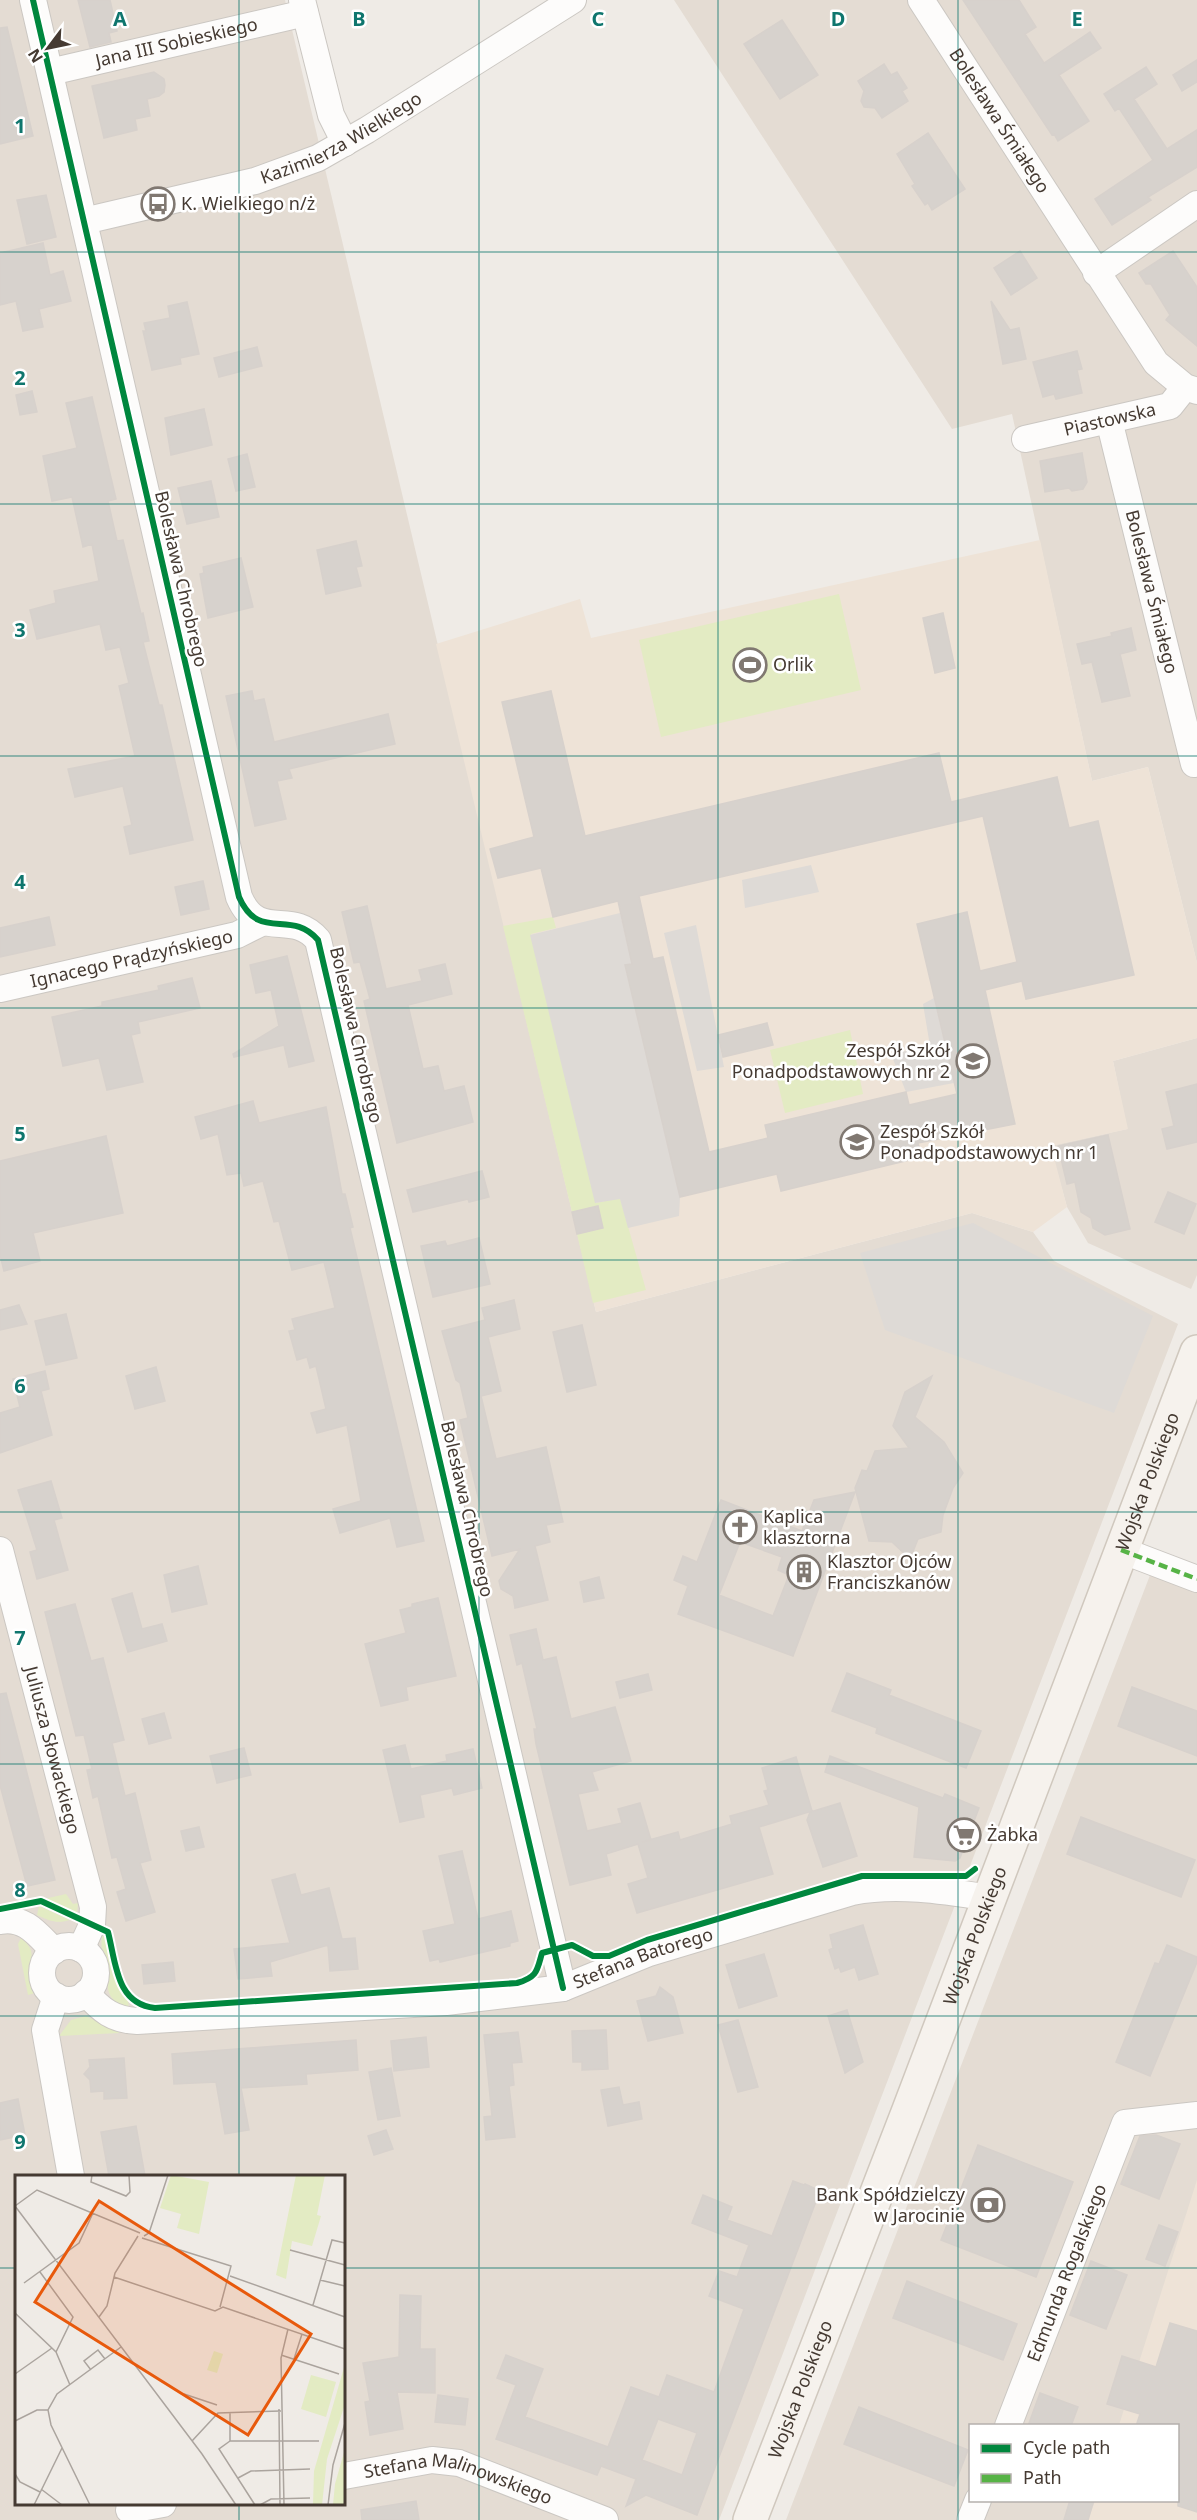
<svg xmlns="http://www.w3.org/2000/svg" width="1197" height="2520" font-family="'Noto Sans',sans-serif">
<rect width="100%" height="100%" fill="#efebe6"/>
<path fill="#e4dcd3" fill-rule="evenodd" d="M0,0H285L596,1312L972,1213L1033,1232L1054,1261L1178,1324L719,2520H0ZM16,2176H344V2504H16Z
M674,0H1197V963L1148,767L1092,781L1012,414L952,429Z
M1197,1038V1275L1191,1289L1088,1243L1067,1207L1050,1146L1127,1129L1113,1061Z
M1152,1570L1197,1588V2520H786ZM970,2426H1178V2500H970Z"/>
<path fill="#eee3d7" d="M1040,540L1092,781L1148,767L1197,963V1038L1113,1061L1128,1129L1051,1146L1067,1207L1033,1232L972,1213L596,1312L436,644L580,599L591,638Z
M1197,2180V2520H1088L1095,2501L1178,2500V2426L1119,2425Z"/>
<path fill="#e3ebc3" d="M839,594L861,690L661,737L639,640Z
M553,917L556,928L531,934L596,1203L620,1198L646,1290L593,1303L577,1234L603,1228L572,1212L503,926Z
M850,1030L863,1094L785,1113L770,1050Z
M66,1894L73,1904L78,1903L77,1913L44,1899Z
M39,1906L70,1920C56,1924 50,1921 37,1915Z
M102,1935L105,1937L118,1986L128,2001L129,2008C105,2001 108,1989 106,1968C104,1953 100,1951 102,1935Z
M21,1938C37,1951 30,1957 31,1973C31,1980 34,1986 35,1993L28,1995L18,1944Z
M86,2016L120,2033L59,2036L71,2020Z"/>
<path fill="#dedad6" d="M811,865L819,892L745,908L742,880Z
M620,913L632,964L625,966L680,1197L679,1216L628,1228L620,1199L595,1203L530,935Z
M696,925L724,1067L697,1071L664,933Z
M934,998L954,1083L906,1092L891,1054L930,1046L923,1004Z
M973,1223L1153,1316L1114,1413L885,1330L860,1253Z"/>
<path fill="#d7d2cd" stroke="#d7d1cc" stroke-width="1.5" fill-rule="evenodd" d="M78,0H110L117,31L109,33L111,42L90,47Z
M963,0H1019L1036,27L1025,34L1044,63L1090,32L1101,48L1059,75L1089,121L1058,141L1054,134L1052,135Z
M782,20L818,75L780,99L744,44Z
M7,27L33,136L0,144V28Z
M1197,60V82L1182,91L1173,75Z
M884,64L891,75L897,72L907,88L902,91L908,101L882,118L875,108L864,107L861,101L864,91L858,81Z
M1146,67L1157,84L1134,99L1167,149L1197,130V167L1148,197L1151,200L1112,225L1095,199L1153,160L1119,108L1115,111L1104,94Z
M154,72L164,79L165,85L164,92L159,96L147,99L150,116L135,119L137,130L104,138L92,86Z
M928,133L965,189L932,210L928,203L925,205L912,186L915,184L897,154Z
M46,195L56,237L27,244L17,200Z
M43,243L50,275L63,271L71,301L39,309L43,327L23,331L16,301L0,305V253Z
M1020,251L1037,278L1011,295L994,268Z
M1173,251L1197,287V346L1166,320L1170,315L1151,284H1146L1139,273Z
M991,301L1010,330L1019,328L1026,359L1003,364Z
M187,302L199,354L180,358L181,364L152,370L143,331H146L144,323L170,318L168,306Z
M257,347L262,366L219,377L214,358Z
M1077,351L1082,369L1077,370L1082,393L1056,399L1054,394L1043,397L1033,362Z
M32,391L37,412L20,415L16,395Z
M92,397L116,499L108,501L117,541L123,540L141,614L143,613L149,641L143,642L159,705H162L193,840L130,854L124,827L132,825L123,786L75,797L68,769L135,756L119,686L129,683L120,647L106,650L100,624L37,639L30,610L56,603L54,591L99,581L92,544L83,547L72,497L52,501L43,456L77,448L66,403Z
M204,409L212,445L171,455L165,418Z
M1082,453L1087,482L1083,489L1072,491L1069,488L1045,492L1040,461Z
M247,454L255,487L236,491L228,459Z
M211,481L219,517L187,524L178,488Z
M356,541L362,566L356,567L361,586L326,594L317,550Z
M241,558L253,607L208,618L200,574L204,573L203,567Z
M943,613L955,668L935,673L923,618Z
M1131,628L1136,650L1120,654L1130,696L1102,702L1092,662L1082,664L1077,644L1112,636L1111,633Z
M252,691L254,701L264,699L274,742L388,714L395,744L289,769L292,778L277,781L286,819L255,826L226,696Z
M551,691L585,836L939,753L951,802L1057,777L1069,828L1098,821L1134,975L1026,999L1022,981L985,990L1015,1124L918,1143L922,1157L781,1191L777,1174L680,1197L625,965L632,964L618,901L553,917L541,868L498,878L490,849L534,837L502,702ZM983,816L1017,962L980,971L967,912L917,924L957,1094L909,1105L906,1092L765,1125L768,1138L709,1152L663,957L653,959L639,896Z
M203,881L209,909L181,915L175,887Z
M367,906L386,989L422,981L419,970L445,964L452,994L408,1005L423,1069L438,1066L444,1091L464,1086L473,1122L397,1143L364,1001L370,999L360,962L354,963L342,912Z
M49,917L55,945L0,957V928Z
M287,956L314,1061L289,1067L284,1045L234,1057L233,1054L279,1026L271,990L256,993L250,965Z
M192,978L200,1008L138,1022L140,1033L131,1035L143,1082L107,1090L99,1058L63,1066L52,1017L102,1006V1002L159,990L158,986Z
M767,1023L773,1045L723,1057L718,1035Z
M1197,1084V1142L1167,1149L1162,1129L1174,1126L1166,1092Z
M253,1101L259,1123L326,1107L342,1194H345L353,1227L350,1228L424,1541L397,1547L390,1518L340,1533L333,1509L361,1501L347,1425L317,1433L311,1413L326,1409L316,1366L310,1368L307,1357L297,1360L289,1331L295,1330L292,1319L335,1308L324,1262L292,1270L279,1221L274,1222L263,1181L244,1186L241,1173L227,1175L218,1134L201,1139L195,1117Z
M1108,1135L1130,1229L1105,1235L1093,1228L1091,1218L1081,1212L1075,1182L1067,1184L1058,1146Z
M106,1136L123,1213L33,1233L40,1261L4,1271L0,1255V1161Z
M482,1171L489,1197L469,1202L468,1199L413,1212L407,1190Z
M1168,1192L1196,1204L1184,1234L1155,1222Z
M598,1206L603,1228L577,1234L572,1212Z
M479,1238L490,1284L433,1297L421,1246L445,1241L447,1246Z
M514,1300L520,1329L488,1337L501,1391L481,1396L496,1459L546,1447L563,1522L546,1525L550,1542L535,1546L548,1600L515,1608L513,1596L501,1589L499,1581L520,1549L492,1556L460,1420L468,1418L460,1383L456,1380L442,1331L485,1320L482,1308Z
M19,1305L27,1324L0,1330V1310Z
M66,1314L77,1358L46,1365L35,1321Z
M582,1325L596,1385L567,1392L553,1332Z
M156,1367L165,1401L135,1409L126,1376Z
M45,1371L49,1389L41,1391L52,1435L0,1453V1413L20,1407L13,1379Z
M932,1376L915,1417L944,1442L963,1473L953,1488L943,1515L941,1532L918,1539L910,1559L892,1542L869,1541L855,1488L862,1470L867,1471L875,1451L909,1448L893,1426L905,1392Z
M51,1481L62,1518L54,1520L68,1570L37,1579L30,1552L37,1550L18,1490Z
M855,1492L793,1656L678,1614L688,1586L674,1580L683,1556L697,1562L721,1500L802,1531L814,1500ZM740,1542L782,1557L778,1570L789,1575L773,1616L719,1595Z
M198,1566L207,1604L172,1612L164,1575Z
M599,1577L604,1598L584,1602L580,1582Z
M132,1593L142,1629L162,1624L167,1641L128,1652L112,1599Z
M438,1598L456,1676L406,1687L408,1700L381,1706L365,1644L406,1633L400,1610L412,1607V1604Z
M75,1604L91,1661L103,1658L124,1740L112,1743L125,1796L135,1793L151,1860L140,1863L155,1912L126,1921L117,1892L126,1889L117,1857L112,1858L98,1796L93,1798L87,1770L92,1769L84,1735L76,1736L45,1612Z
M536,1629L543,1660L556,1657L571,1719L615,1707L631,1761L592,1772L598,1790L578,1794L587,1831L622,1823L618,1809L640,1803L651,1840L642,1842L678,1832L680,1840L732,1824L730,1816L769,1805L764,1791L768,1790L762,1768L796,1757L812,1811L759,1827L773,1874L637,1913L628,1884L648,1878L638,1844L606,1854L611,1875L570,1885L536,1744L534,1729H537L522,1663L517,1665L510,1635Z
M847,1673L891,1690L889,1695L981,1731L966,1768L876,1733L877,1728L832,1711Z
M648,1674L652,1690L620,1698L616,1682Z
M1132,1687L1197,1711V1756L1118,1726Z
M6,1693L55,1880L27,1886L0,1785V1694Z
M164,1713L171,1738L149,1744L142,1719Z
M405,1745L411,1769L447,1761L446,1755L473,1749L482,1788L454,1795L452,1788L420,1795L424,1817L400,1822L383,1750Z
M244,1748L251,1775L217,1783L210,1756Z
M830,1756L943,1798L945,1794L979,1808L960,1858L955,1861L914,1857L919,1807L825,1772Z
M840,1803L857,1856L823,1867L807,1820L810,1812Z
M1081,1817L1195,1860L1181,1897L1067,1854Z
M199,1827L204,1847L186,1851L181,1831Z
M462,1851L478,1919L511,1911L518,1941L510,1943V1946L440,1962L439,1959L430,1961L423,1931L455,1924L439,1856Z
M295,1874L301,1895L329,1888L342,1939L355,1938L358,1969L330,1971L328,1945L270,1962L272,1976L238,1979L234,1949L290,1943L272,1880Z
M863,1925L878,1974L859,1980L855,1967L841,1972L839,1967L835,1969L829,1950L833,1948L830,1935Z
M1167,1945L1197,1957V1962L1150,2076L1116,2062L1155,1963L1159,1964Z
M764,1954L777,1996L739,2008L726,1965Z
M173,1962L175,1981L144,1984L142,1965Z
M660,1987L673,1997L683,2033L648,2041L637,2001L656,1996Z
M847,2010L863,2062L845,2073L828,2016Z
M738,2020L758,2087L738,2092L718,2025Z
M606,2030L608,2069L582,2070V2062H573L572,2031Z
M518,2032L522,2062L512,2063L514,2085L509,2086L515,2137L486,2140L484,2117L492,2116L484,2035Z
M426,2037L429,2067L394,2071L391,2041Z
M356,2040L358,2070L306,2074L307,2084L241,2088L249,2130L225,2134L216,2082L174,2084L172,2054Z
M124,2058L127,2098L104,2099V2091L91,2092L90,2080L84,2074L90,2067L89,2060Z
M391,2068L400,2116L378,2120L369,2072Z
M619,2087L623,2105L639,2102L642,2119L608,2126L601,2090Z
M18,2099L25,2135L0,2140V2103Z
M136,2126L145,2176H109L101,2132Z
M386,2130L393,2149L374,2155L368,2136Z
M1156,2135L1180,2144L1159,2199L1121,2184L1140,2136Z
M978,2145L1073,2182L1036,2277L941,2240Z
M793,2181L804,2185L805,2184L820,2191L697,2515L646,2495L626,2506L636,2479L601,2466L597,2475L496,2439L516,2385L497,2378L506,2355L543,2369L525,2417L608,2447L631,2387L659,2397L667,2375L714,2392L744,2309L709,2296L719,2271L737,2277L749,2245L692,2223L703,2195L732,2207L727,2220L772,2236ZM658,2419L697,2433L682,2475L642,2460Z
M1159,2225L1178,2232L1165,2266L1146,2259Z
M1091,2261L1127,2275L1106,2329L1070,2315Z
M907,2281L1017,2324L1003,2360L893,2318Z
M400,2295L421,2296L420,2349H435V2393L397,2392L403,2429L370,2435L365,2402L370,2401L363,2363L399,2357Z
M1170,2323L1197,2331V2512L1178,2506V2426H1136L1140,2414L1107,2404L1122,2356L1156,2367Z
M1040,2393L1078,2407L1071,2426H1028Z
M438,2395L468,2399L465,2425L435,2422Z
M859,2407L968,2450L954,2486L844,2444Z
M1070,2500H1094L1088,2520H1064Z
M416,2501L419,2520H362L361,2510Z"/>
<g fill="none" stroke-linecap="round" stroke-linejoin="round">
<g stroke="#cbc7c2" stroke-width="28">
<g id="minor">
<path d="M33,0L239,897C259,943 291,908 318,940L563,1988"/>
<path d="M302,0L331,115L345,143"/>
<path id="s1" d="M921,0L1156,363L1185,387L1197,391"/>
<path id="s2" d="M50,72L305,13"/>
<path id="s3" d="M84,221L255,181L318,158L367,130L573,0"/>
<path d="M1096,273L1197,204"/>
<path id="s4" d="M1109,420L1194,764"/>
<path id="s5" d="M1025,439L1170,406L1185,387"/>
<path id="s6" d="M0,989L237,935L261,923"/>
<path id="s7" d="M0,1550L93,1907L92,1925L81,1949"/>
<path d="M1121,1550L1197,1579"/>
<path d="M0,1921C25,1916 38,1935 54,1951"/>
<circle cx="69" cy="1973" r="27"/>
<path id="s8" d="M86,1993C101,2010 113,2020 137,2021L446,2002L563,1988L649,1953L852,1892C897,1883 945,1891 990,1898"/>
<path d="M56,1996L45,2030L71,2176"/>
<path id="s9" d="M1008,2426L1125,2123L1197,2115"/>
<path id="s10" d="M344,2476L432,2460L459,2463L605,2520"/>
<path d="M129,2510L163,2504"/>
<path d="M970,2520L978,2500"/>
</g>
</g>
<g stroke="#d0c8be" stroke-width="36">
<g id="secondary">
<path id="s11" d="M750,2520L909,2110L1197,1352"/>
</g>
</g>
<use href="#minor" stroke="#fdfcfb" stroke-width="26"/>
<use href="#secondary" stroke="#f6f2ed" stroke-width="33"/>
<path stroke="#57b346" stroke-width="4.5" stroke-dasharray="9 4.5" stroke-linecap="butt" d="M1121,1550L1197,1579"/>
<g stroke="#fff" stroke-width="10">
<path id="cycleway" d="M33,0L239,897C259,943 291,908 318,940L563,1988
M0,1909L41,1901L108,1932C116,1963 116,2004 155,2008L517,1983C538,1977 537,1970 542,1953L572,1945L593,1956H609L647,1940L862,1876H966L975,1869"/>
</g>
<use href="#cycleway" stroke="#00873e" stroke-width="6"/>
</g>
<path fill="none" stroke="#0f766e" stroke-width="1.5" stroke-opacity="0.55" d="M239,0V2176M479,0V2520M718,0V2520M958,0V2520M0,252H1197M0,504H1197M0,756H1197M0,1008H1197M0,1260H1197M0,1512H1197M0,1764H1197M0,2016H1197M0,2268H16M344,2268H1197M239,2504V2520"/>
<defs>
<g id="bus-ring" transform="scale(1.725)"><circle r="9.5" fill="#fff" stroke="#807871" stroke-width="1.5"/><path d="M-5-6H5V4H4V6H2V4H-2V6H-4V4H-5ZM-3.5-4V0h7V-4ZM-3.5 1.2v1.5H-2V1.2ZM2 1.2v1.5H3.5V1.2Z" fill="#807871"/></g>
<g id="stadium-ring" transform="scale(1.725)"><circle r="9.5" fill="#fff" stroke="#807871" stroke-width="1.5"/><path d="M0-5a6.5 5 0 1 0 0 10a6.5 5 0 1 0 0-10ZM-3.5-1.8h7v3.6h-7Z" fill="#807871"/></g>
<g id="school-ring" transform="scale(1.725)"><circle r="9.5" fill="#fff" stroke="#807871" stroke-width="1.5"/><path d="M0-5L7-2L0 1L-7-2ZM-4 1L0 2.5L4 1V4Q0 6-4 4Z" fill="#807871"/></g>
<g id="church-ring" transform="scale(1.725)"><circle r="9.5" fill="#fff" stroke="#807871" stroke-width="1.5"/><path d="M-1.2-6h2.4v3.5h3.3v2.4h-3.3V6h-2.4V-.1h-3.3v-2.4h3.3Z" fill="#807871"/></g>
<g id="building-ring" transform="scale(1.725)"><circle r="9.5" fill="#fff" stroke="#807871" stroke-width="1.5"/><path d="M-4-6H4V6H1V3H-1V6H-4ZM-2.5-4.3h1.7v1.8h-1.7ZM.8-4.3h1.7v1.8H.8ZM-2.5-1h1.7V.8h-1.7ZM.8-1h1.7V.8H.8Z" fill="#807871"/></g>
<g id="supermarket-ring" transform="scale(1.725)"><circle r="9.5" fill="#fff" stroke="#807871" stroke-width="1.5"/><path d="M-6-5.5h2.5l.6 2H6L4.5 2H-2.5L-4.4-4H-6ZM-1.5 3.2a1.3 1.3 0 1 0 .1 0ZM3 3.2a1.3 1.3 0 1 0 .1 0Z" fill="#807871"/></g>
<g id="bank-ring" transform="scale(1.725)"><circle r="9.5" fill="#fff" stroke="#807871" stroke-width="1.5"/><path d="M-6-4H6V4H-6ZM0-2.3a2.3 2.3 0 1 0 0 4.6a2.3 2.3 0 1 0 0-4.6Z" fill="#807871"/></g>
</defs>
<g fill-rule="evenodd">
<use href="#bus-ring" x="158" y="204"/>
<use href="#stadium-ring" x="750" y="665"/>
<use href="#school-ring" x="973" y="1061"/>
<use href="#school-ring" x="857" y="1142"/>
<use href="#church-ring" x="740" y="1527"/>
<use href="#building-ring" x="804" y="1572"/>
<use href="#supermarket-ring" x="964" y="1835"/>
<use href="#bank-ring" x="988" y="2205"/>
</g>
<g text-anchor="middle" stroke-width="5" stroke-linejoin="round" paint-order="stroke">
<g font-size="18" fill="#453a32" stroke="#fff">
<text dy="6" stroke="none"><textPath href="#s2" startOffset="130">Jana III Sobieskiego</textPath></text>
<text dy="6" stroke="none"><textPath href="#s1" startOffset="144">Bolesława Śmiałego</textPath></text>
<text dy="6" stroke="none"><textPath href="#s3" startOffset="272">Kazimierza Wielkiego</textPath></text>
<text dy="6" stroke="none"><textPath href="#s5" startOffset="87">Piastowska</textPath></text>
<text transform="translate(181 579) rotate(77)" y="6">Bolesława Chrobrego</text>
<text dy="6" stroke="none"><textPath href="#s4" startOffset="177">Bolesława Śmiałego</textPath></text>
<text dy="6" stroke="none"><textPath href="#s6" startOffset="135">Ignacego Prądzyńskiego</textPath></text>
<text transform="translate(356 1035) rotate(77)" y="6">Bolesława Chrobrego</text>
<text dy="6" stroke="none"><textPath href="#s11" startOffset="1112">Wojska Polskiego</textPath></text>
<text transform="translate(467 1509) rotate(77)" y="6">Bolesława Chrobrego</text>
<text dy="6" stroke="none"><textPath href="#s7" startOffset="207">Juliusza Słowackiego</textPath></text>
<text dy="6" stroke="none"><textPath href="#s11" startOffset="626">Wojska Polskiego</textPath></text>
<text dy="6" stroke="none"><textPath href="#s8" startOffset="573">Stefana Batorego</textPath></text>
<text dy="6" stroke="none"><textPath href="#s9" startOffset="164">Edmunda Rogalskiego</textPath></text>
<text dy="6" stroke="none"><textPath href="#s11" startOffset="140">Wojska Polskiego</textPath></text>
<text dy="6" stroke="none"><textPath href="#s10" startOffset="118">Stefana Malinowskiego</textPath></text>
</g>
<g font-size="18" fill="#453a32" stroke="#fff" text-anchor="start">
<text x="181" y="210">K. Wielkiego n/ż</text>
<text x="773" y="671">Orlik</text>
<text x="950" y="1057" text-anchor="end">Zespół Szkół<tspan x="950" dy="21">Ponadpodstawowych nr 2</tspan></text>
<text x="880" y="1138">Zespół Szkół<tspan x="880" dy="21">Ponadpodstawowych nr 1</tspan></text>
<text x="763" y="1523">Kaplica<tspan x="763" dy="21">klasztorna</tspan></text>
<text x="827" y="1568">Klasztor Ojców<tspan x="827" dy="21">Franciszkanów</tspan></text>
<text x="987" y="1841">Żabka</text>
<text x="965" y="2201" text-anchor="end">Bank Spółdzielczy<tspan x="965" dy="21">w Jarocinie</tspan></text>
</g>
</g>
<g transform="translate(15 2175)">
<rect width="330" height="330" fill="#efebe6"/>
<path d="M156,0L194,7L184,59L162,53L166,39L145,33ZM281,0H310L302,40L306,41L297,71L277,66L271,104L261,100ZM199,176L208,179L202,198L192,195ZM330,189V229L312,284L307,330H298L299,296ZM296,200L321,207L311,242L286,234ZM330,274V330H318L320,309Z" fill="#e3ebc3"/>
<path fill="none" stroke="#aba49e" stroke-width="1.5" d="M77,0L76,7L111,21L115,17L114,0M0,31L22,15L125,58M0,31L187,279L221,330M129,61L134,58L153,0M127,63L216,91L205,132M275,75L330,90M25,97L58,142L41,177M215,101L330,142M99,102L200,136L208,132L330,174M305,105L330,111M9,108L64,68L78,38M298,130L317,65L330,68M0,138L41,177L55,210M84,142L92,131L100,98L123,61M266,180L324,199M279,184L287,159M76,195L69,186L83,175L90,184M0,199L37,173M169,219L202,230M264,234L265,330M215,237V266M0,246L22,235H33M177,266L203,238L266,236M215,266H304M215,266L204,274L240,330M0,299L5,307L25,317M223,303L236,296L295,294M26,314L47,330M19,330L47,273M75,330L36,250L33,235L42,219L106,172M245,330L256,324L295,323M269,330L266,183L273,154M313,330L318,290L330,248"/>
<path fill="#e8590c" fill-opacity="0.15" stroke="#e8590c" stroke-width="3" d="M84,26L296,159L233,260L20,127Z"/>
<rect width="330" height="330" fill="none" stroke="#453a32" stroke-width="3"/>
</g>
<g font-size="20" text-anchor="middle" font-weight="bold" fill="#0f766e" stroke="#fff" stroke-width="5" stroke-linejoin="round" paint-order="stroke">
<text x="120" y="26">A</text>
<text x="359" y="26">B</text>
<text x="598" y="26">C</text>
<text x="838" y="26">D</text>
<text x="1077" y="26">E</text>
<text x="20" y="133">1</text>
<text x="20" y="385">2</text>
<text x="20" y="637">3</text>
<text x="20" y="889">4</text>
<text x="20" y="1141">5</text>
<text x="20" y="1393">6</text>
<text x="20" y="1645">7</text>
<text x="20" y="1897">8</text>
<text x="20" y="2149">9</text>
</g>
<rect x="969" y="2424" width="210" height="78" fill="#ffffff" stroke="#b5b0ad" stroke-width="1.5"/>
<rect x="981" y="2444" width="30" height="9" fill="#00873e" stroke="#b5b0ad" stroke-width="1.5"/>
<text x="1023" y="2454" font-size="18" fill="#453a32">Cycle path</text>
<rect x="981" y="2474" width="30" height="9" fill="#57b346" stroke="#b5b0ad" stroke-width="1.5"/>
<text x="1023" y="2484" font-size="18" fill="#453a32">Path</text>
<g transform="translate(48 48) rotate(238)" stroke="#ffffff" stroke-width="4.5" paint-order="stroke">
<path d="M0-4.5L10 22L0 15L-10 22Z" fill="#453a32"/>
<text y="-9" font-size="16" font-weight="bold" text-anchor="middle" fill="#453a32">N</text>
</g>
</svg>
